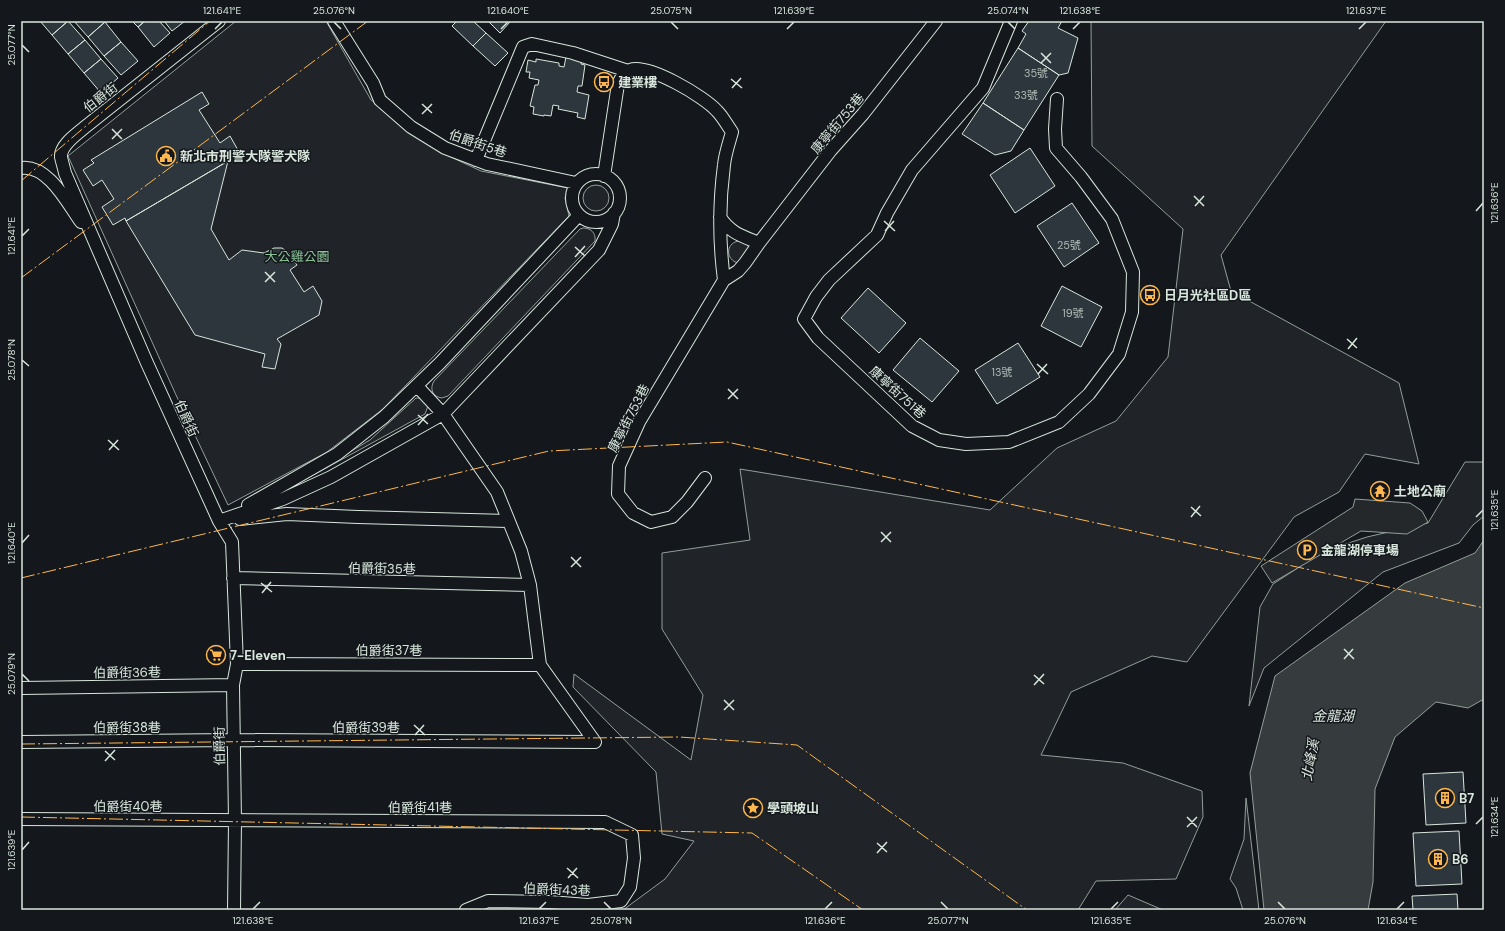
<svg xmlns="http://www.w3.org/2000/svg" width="1505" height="931" font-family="'DM Sans','Noto Sans TC',sans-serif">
<rect width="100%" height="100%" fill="#14181c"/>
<path fill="#202428" stroke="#939e99" d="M236,21H326L371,100L438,151L481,171L568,188L565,198L569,216L383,409L327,452L228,505L176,395L68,156Z
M1091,21H1386L1221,255L1231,291L1399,383L1419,464L1365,454L1339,492L1294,517L1187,662L1152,656L1071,692L1041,755L1123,763L1202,791L1203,817L1176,879L1096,881L1078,910H623L665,879L694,841L662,834L656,772L573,687L574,674L691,760L703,695L662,629V553L750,540L740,469L990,510L1057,448L1116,421L1168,357L1183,229L1092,146Z
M583 198a13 13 0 1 1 26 0a13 13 0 1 1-26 0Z
M583,228C591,228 596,233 595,241L448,396L442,398C433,397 429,389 434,381L580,229Z
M738,241C743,241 747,243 749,248L738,263C726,260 725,244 738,241Z
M416,398H421L428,406L425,414L275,496L370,440Z
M1465,462H1484V516L1473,525L1459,543L1383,572L1264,668L1249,706L1260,607L1273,584L1324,551L1367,537L1428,523Z
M1246,798L1259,910H1243L1236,888L1230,879L1244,839Z
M1128,895L1163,910H1115Z"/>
<path fill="#24282b" stroke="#939e99" d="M1355,499L1410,503L1422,511L1428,522L1407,534L1361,531L1272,583L1261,566L1353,507Z"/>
<path fill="#363b3e" stroke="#939e99" d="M1484,540V699L1468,708L1436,702L1395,737L1375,789L1373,882L1368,910H1264L1250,773L1275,676L1405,583L1475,553Z"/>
<path fill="#2c363c" stroke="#d8e6dc" d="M40,21H68L52,35Z
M68,21L85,40L68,54L52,35Z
M74,21H104L105,22L88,37Z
M132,21H145L138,27Z
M145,21H159L170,33L154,47L138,27Z
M164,21H185L172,31Z
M457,21H473L486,33L473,46L452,26Z
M488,21H511L500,33Z
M1029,21H1062L1058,28L1078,38L1068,73L1059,75L1018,48L1026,34L1022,31Z
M105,22L121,42L104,56L88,37Z
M486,33L508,53L495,66L473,46Z
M85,40L101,59L84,73L68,54Z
M121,42L138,61L121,75L104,56Z
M1018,48L1059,75L1024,130L983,103Z
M566,57H583L581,64L585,65L582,86H578L577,92L589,95L585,119L577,117L578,113L558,109L559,106L553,105L551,116L544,115V116L533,114L534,107L530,106L535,85H538L539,80L529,78L530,72H526L528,60L536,62V59L559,63V66L564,67Z
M101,59L118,78L101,93L84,73Z
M202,92L209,104L199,110L220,143L230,136L239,152L228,161L126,221L125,218L113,225L102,207L114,199L102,180L93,186L83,170L94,163L91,160Z
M983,103L1024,130L1011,151L995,155L962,134Z
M1030,148L1055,186L1015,213L990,175Z
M228,161L211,229L229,260L242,250L264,253L274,248H282L289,253L297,265L290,270L304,292L313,286L322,301L319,315L277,339L281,344L275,369L262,367L265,354L195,335L126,221Z
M1072,203L1099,243L1064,267L1037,226Z
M1062,286L1102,307L1081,347L1041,326Z
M868,288L906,323L879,353L841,318Z
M920,338L959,371L932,402L893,370Z
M1018,343L1040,377L997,404L975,370Z
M1463,772L1466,823L1426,825L1423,774Z
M1459,831L1462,884L1416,886L1413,833Z
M1457,894L1458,910H1413L1412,896Z"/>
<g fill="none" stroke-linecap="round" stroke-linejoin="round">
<g stroke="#d8e6dc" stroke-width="14">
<path id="minor" d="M219,21L85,127C77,134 60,145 61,157C62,162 64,168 65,173L147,363L219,521L232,542L237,664L233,685L235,821L234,910
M334,21L373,83L380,100L411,127L445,148L487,164L576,183
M1011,21L983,88L912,170L887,213L877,235L829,280L816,297L804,319L818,338L912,426L939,440L966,444L1009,442L1059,422L1089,394L1119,354L1132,312L1133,272L1112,219L1081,177L1056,148L1055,129L1057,99
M476,160L523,47L532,44L573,53L628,71
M21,168C48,164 68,204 81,222
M572 198a24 24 0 1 1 48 0a24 24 0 1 1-48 0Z
M604,176L618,84C621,78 624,72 630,70C648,63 705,97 717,111C723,117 727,125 732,132C729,143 725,154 724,165C719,203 719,242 724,280
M720,217C730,233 742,236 759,243
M417,386L443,414L497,492L521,551L530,585L540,665L595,742
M705,478L687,502L672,517L651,522L633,513L618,494L619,466L639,422L724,280L738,271L745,263L759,243L831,150L863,114L936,21
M248,505L337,454L384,417L440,363L579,215
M240,519L287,514L358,517L508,521
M219,521L283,499L331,477L443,414L599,250L612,224L614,213
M233,578L530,585
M237,664L540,665
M21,688L233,685
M21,742L233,740L595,742
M21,819L605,822L632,835L634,858L630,887L621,901L588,905L549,902L488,901L466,910"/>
</g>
<use href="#minor" stroke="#14181c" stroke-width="12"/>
<path stroke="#ffb74d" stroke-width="1" stroke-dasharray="14 3 2 3" stroke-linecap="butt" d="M21,181L210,21
M21,278L368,21
M21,578L549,451L727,442L1484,608
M21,744L679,737L797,745L1027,910
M21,817L752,833L863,910"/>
</g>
<path fill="none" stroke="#d8e6dc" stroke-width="1.5" d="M334,22L341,29M671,22L678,29M1008,22L1015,29M215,29L222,22M501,29L508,22M787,29L794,22M1073,29L1080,22M1359,29L1366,22M22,45L29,52M1041,53L1051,63M1041,63L1051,53M731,79L742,88M732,88L741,78M422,104L432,113M422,114L432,104M112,129L122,139M112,139L122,129M1194,196L1204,206M1195,206L1204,196M1476,211L1483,203M884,221L895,231M885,231L894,221M22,236L29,229M575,247L585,256M575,257L585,246M265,272L275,282M265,282L275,272M1347,339L1357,348M1348,349L1357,338M22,360L29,366M1037,364L1048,374M1038,374L1047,364M728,389L738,399M728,399L738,389M418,415L428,424M418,425L428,414M108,440L119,450M109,450L118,440M1191,507L1201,516M1191,517L1200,506M1476,517L1483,510M881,532L891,542M881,542L891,532M22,543L29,535M571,557L581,567M571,567L581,557M261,583L272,592M262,593L271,582M1344,649L1354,659M1344,659L1353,649M22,674L29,681M1034,675L1044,684M1034,685L1044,674M724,700L734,710M724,710L734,700M414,725L425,735M415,735L424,725M105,751L115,760M105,761L115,750M1187,817L1197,827M1476,824L1483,817M1187,827L1197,817M877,843L887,852M22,850L29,842M877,853L887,842M567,868L578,878M568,878L577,868M604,902L611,909M941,902L948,909M1278,902L1285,909M253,909L260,902M539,909L546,902M825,909L832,902M1111,909L1118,902M1397,909L1404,902"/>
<defs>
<g id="bus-ring" transform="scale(1)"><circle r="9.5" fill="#14181c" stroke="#ffb74d" stroke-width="1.5"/><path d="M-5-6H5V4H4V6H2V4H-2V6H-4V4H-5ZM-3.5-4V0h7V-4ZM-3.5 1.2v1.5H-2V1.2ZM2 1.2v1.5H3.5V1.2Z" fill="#ffb74d"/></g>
<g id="civic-ring" transform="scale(1)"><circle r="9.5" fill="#14181c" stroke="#ffb74d" stroke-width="1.5"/><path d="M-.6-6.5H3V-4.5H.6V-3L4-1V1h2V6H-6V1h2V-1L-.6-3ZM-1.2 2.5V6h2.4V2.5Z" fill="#ffb74d"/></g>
<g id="temple-ring" transform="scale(1)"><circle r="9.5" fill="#14181c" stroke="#ffb74d" stroke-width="1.5"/><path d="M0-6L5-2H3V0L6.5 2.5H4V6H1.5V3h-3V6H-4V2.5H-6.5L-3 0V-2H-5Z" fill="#ffb74d"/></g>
<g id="parking-ring" transform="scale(1)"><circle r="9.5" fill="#14181c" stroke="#ffb74d" stroke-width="1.5"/><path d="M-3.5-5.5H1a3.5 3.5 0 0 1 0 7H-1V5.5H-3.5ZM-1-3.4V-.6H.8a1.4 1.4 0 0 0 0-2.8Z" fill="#ffb74d"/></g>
<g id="supermarket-ring" transform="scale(1)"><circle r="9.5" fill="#14181c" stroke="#ffb74d" stroke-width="1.5"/><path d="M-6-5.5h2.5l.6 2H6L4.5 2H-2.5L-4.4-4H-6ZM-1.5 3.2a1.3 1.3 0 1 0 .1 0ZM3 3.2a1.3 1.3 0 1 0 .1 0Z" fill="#ffb74d"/></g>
<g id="building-ring" transform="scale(1)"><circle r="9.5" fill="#14181c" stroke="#ffb74d" stroke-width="1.5"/><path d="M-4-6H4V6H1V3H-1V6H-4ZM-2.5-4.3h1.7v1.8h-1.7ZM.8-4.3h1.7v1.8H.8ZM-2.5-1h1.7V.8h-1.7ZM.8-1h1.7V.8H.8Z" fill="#ffb74d"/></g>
<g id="sight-ring" transform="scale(1)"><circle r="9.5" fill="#14181c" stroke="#ffb74d" stroke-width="1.5"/><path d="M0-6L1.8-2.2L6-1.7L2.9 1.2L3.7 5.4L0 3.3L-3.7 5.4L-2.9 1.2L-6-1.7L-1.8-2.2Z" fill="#ffb74d"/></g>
</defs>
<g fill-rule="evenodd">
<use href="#bus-ring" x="604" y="82"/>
<use href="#civic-ring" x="166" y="156"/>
<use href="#bus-ring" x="1150" y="295"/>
<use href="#temple-ring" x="1380" y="491"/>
<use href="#parking-ring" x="1307" y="550"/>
<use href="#supermarket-ring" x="216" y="655"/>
<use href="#building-ring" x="1445" y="798"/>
<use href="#sight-ring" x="753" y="808"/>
<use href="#building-ring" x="1438" y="859"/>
</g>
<g text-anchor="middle" stroke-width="3" stroke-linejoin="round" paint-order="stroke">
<g font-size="11" fill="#adbab4">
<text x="1036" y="77">35號</text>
<text x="1026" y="99">33號</text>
<text x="1069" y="249">25號</text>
<text x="1073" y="317">19號</text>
<text x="1002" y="376">13號</text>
</g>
<g font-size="13" font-weight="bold" fill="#d8e6dc" stroke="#14181c" text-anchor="start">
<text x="618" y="87">建業樓</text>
<text x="180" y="161">新北市刑警大隊警犬隊</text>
<text x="1164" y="300">日月光社區D區</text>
<text x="1394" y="496">土地公廟</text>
<text x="1321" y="555">金龍湖停車場</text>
<text x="230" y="660">7-Eleven</text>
<text x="1459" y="803">B7</text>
<text x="767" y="813">學頭坡山</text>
<text x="1452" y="864">B6</text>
</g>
<g font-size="13" fill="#d8e6dc" stroke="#14181c">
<text transform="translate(100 97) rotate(-38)" y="5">伯爵街</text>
<text transform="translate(837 123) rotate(-50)" y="5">康寧街753巷</text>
<text transform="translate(478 143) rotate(19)" y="5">伯爵街5巷</text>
<text transform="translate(898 392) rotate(42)" y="5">康寧街751巷</text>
<text transform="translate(187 418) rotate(66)" y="5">伯爵街</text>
<text transform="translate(628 418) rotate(-63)" y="5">康寧街753巷</text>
<text transform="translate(382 568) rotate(1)" y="5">伯爵街35巷</text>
<text x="389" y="655">伯爵街37巷</text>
<text transform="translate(127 672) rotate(-1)" y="5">伯爵街36巷</text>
<text x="127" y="732">伯爵街38巷</text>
<text x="366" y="732">伯爵街39巷</text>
<text transform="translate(219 746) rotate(-91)" y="5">伯爵街</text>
<text x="128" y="811">伯爵街40巷</text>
<text x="420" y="812">伯爵街41巷</text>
<text transform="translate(557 889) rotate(2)" y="5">伯爵街43巷</text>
</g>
<g font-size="13" fill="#8ac095" stroke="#14181c">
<text x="297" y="261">大公雞公園</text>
</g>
<g font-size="14" font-style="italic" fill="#d8e6dc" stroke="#14181c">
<text x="1333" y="721">金龍湖</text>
<text transform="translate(1310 760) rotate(-80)" y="5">北峰溪</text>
</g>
</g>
<rect width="1505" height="931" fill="none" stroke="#14181c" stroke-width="44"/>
<rect x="22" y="22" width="1461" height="887" fill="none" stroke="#d8e6dc" stroke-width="1.5"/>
<g font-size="10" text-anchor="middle" fill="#d8e6dc">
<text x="222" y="14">121.641°E</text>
<text x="334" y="14">25.076°N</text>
<text x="508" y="14">121.640°E</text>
<text x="671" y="14">25.075°N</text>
<text x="794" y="14">121.639°E</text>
<text x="1008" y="14">25.074°N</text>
<text x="1080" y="14">121.638°E</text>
<text x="1366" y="14">121.637°E</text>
<text transform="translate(11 45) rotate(-90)" y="4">25.077°N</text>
<text transform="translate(1494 203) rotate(-90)" y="4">121.636°E</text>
<text transform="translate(11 236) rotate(-90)" y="4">121.641°E</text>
<text transform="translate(11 360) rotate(-90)" y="4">25.078°N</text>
<text transform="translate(1494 510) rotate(-90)" y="4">121.635°E</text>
<text transform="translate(11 543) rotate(-90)" y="4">121.640°E</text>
<text transform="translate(11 674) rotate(-90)" y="4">25.079°N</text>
<text transform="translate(1494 817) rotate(-90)" y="4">121.634°E</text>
<text transform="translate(11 850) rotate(-90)" y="4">121.639°E</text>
<text x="253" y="924">121.638°E</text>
<text x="539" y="924">121.637°E</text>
<text x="611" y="924">25.078°N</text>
<text x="825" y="924">121.636°E</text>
<text x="948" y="924">25.077°N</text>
<text x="1111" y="924">121.635°E</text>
<text x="1285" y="924">25.076°N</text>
<text x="1397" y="924">121.634°E</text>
</g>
</svg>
